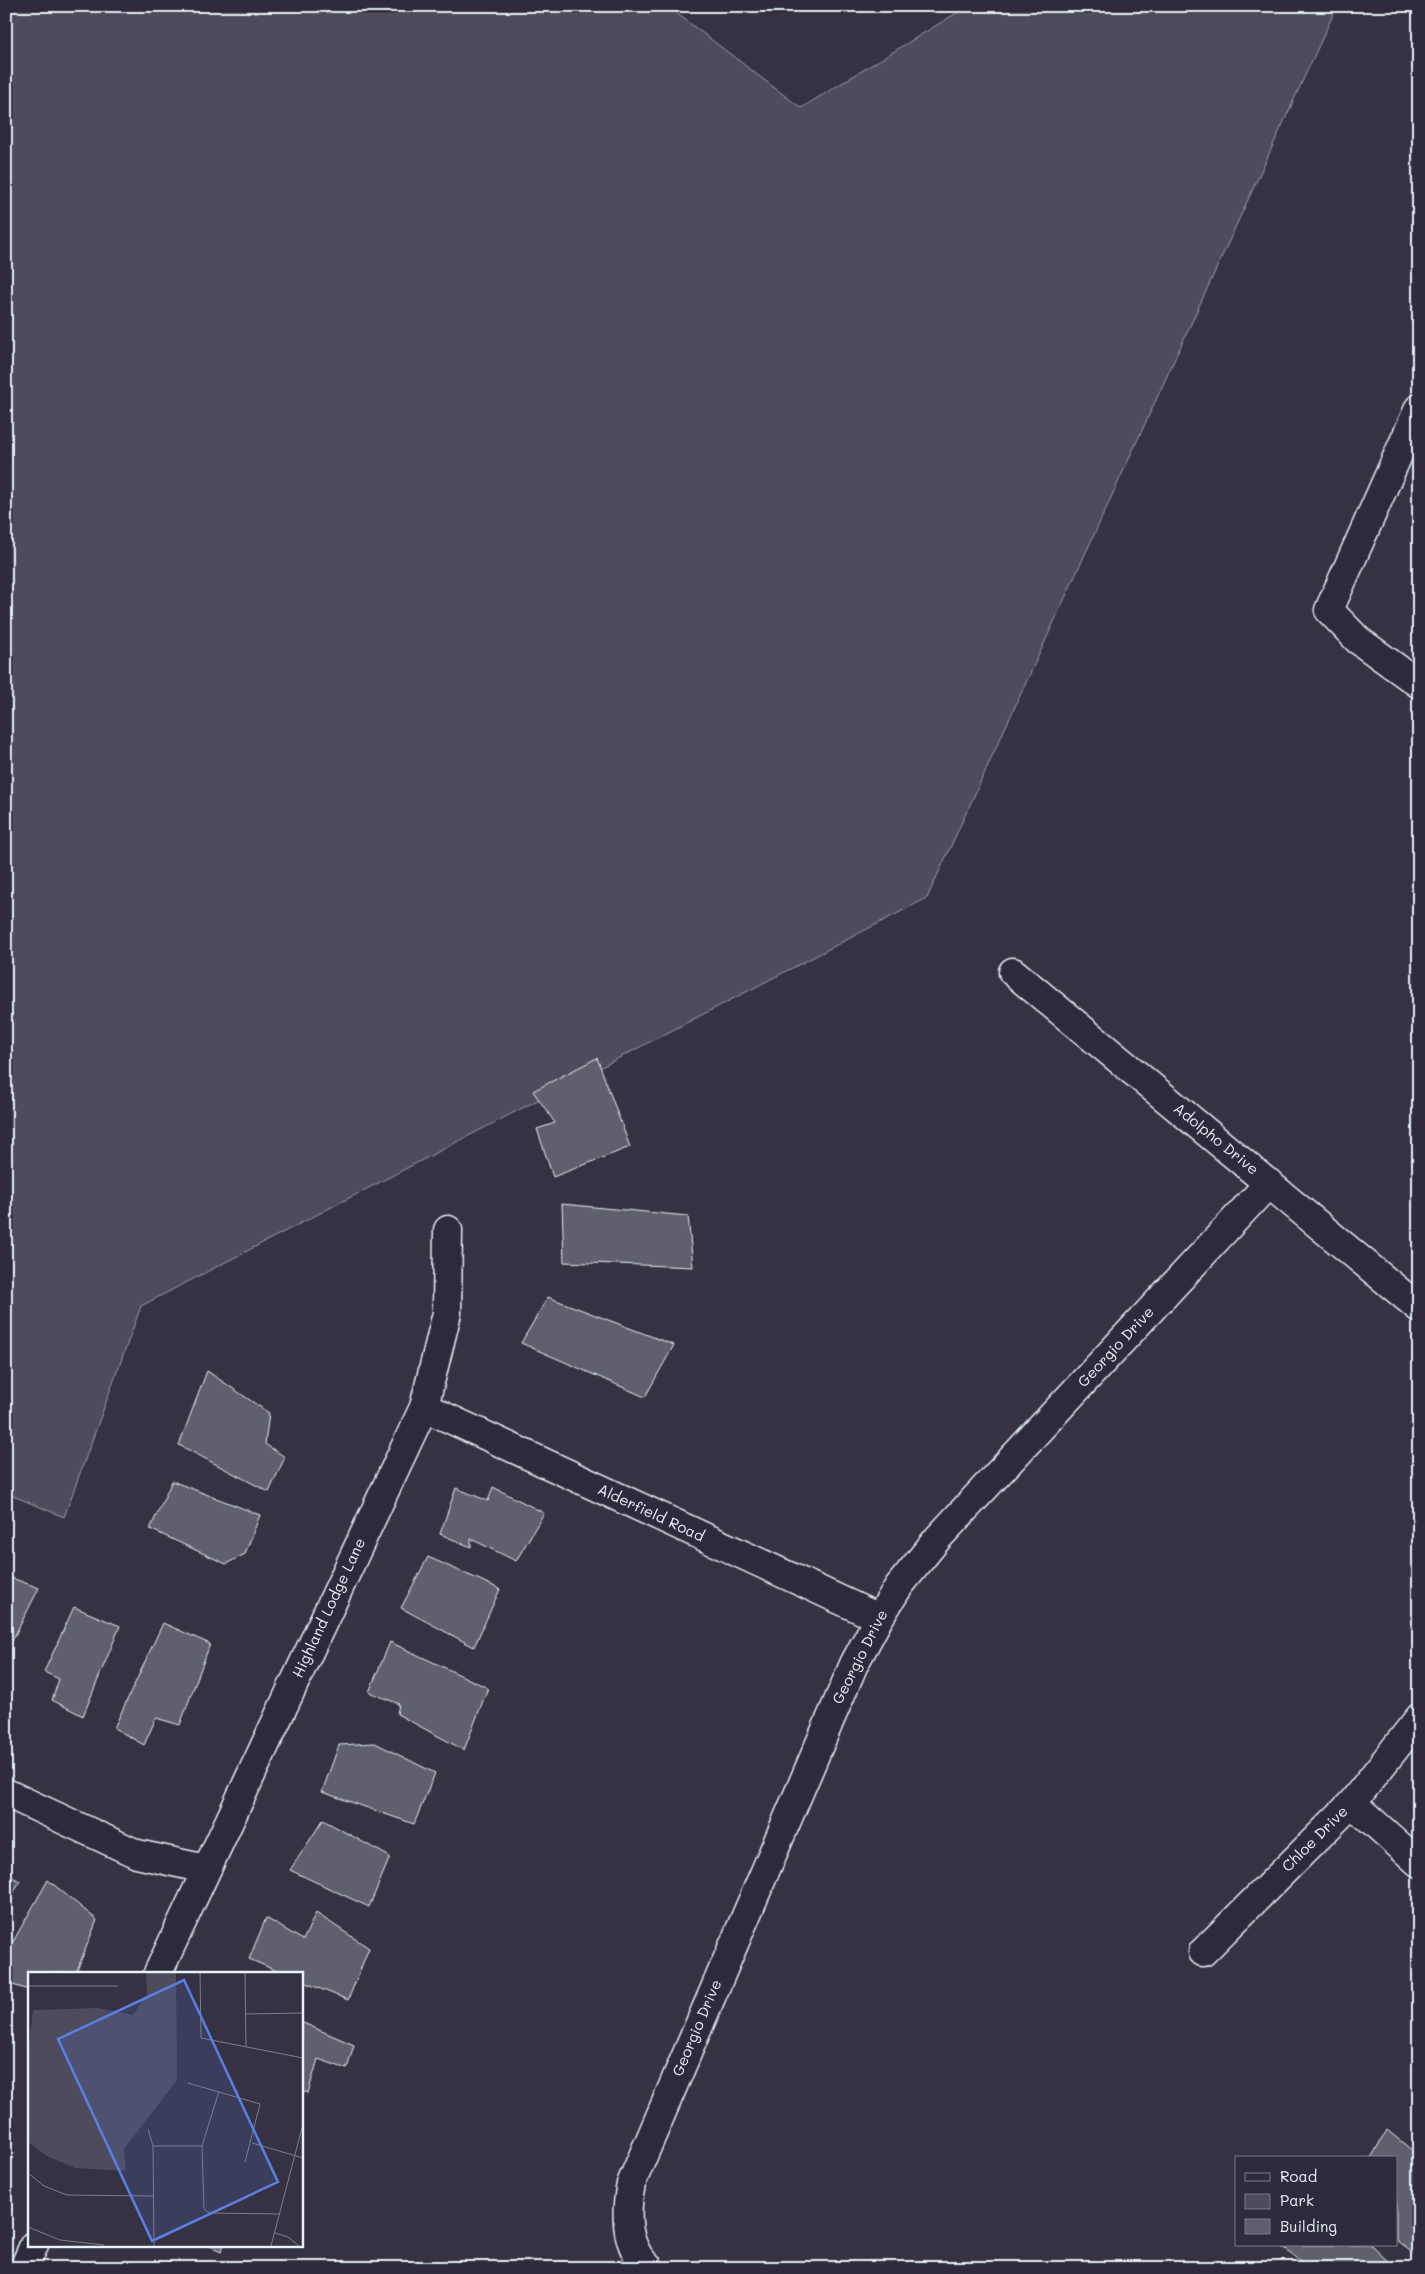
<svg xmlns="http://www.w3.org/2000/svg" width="1425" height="2274" font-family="Mali,sans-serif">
<rect width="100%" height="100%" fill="#363244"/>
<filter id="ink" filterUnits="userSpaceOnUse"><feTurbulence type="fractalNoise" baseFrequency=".02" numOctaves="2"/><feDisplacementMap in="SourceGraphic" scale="10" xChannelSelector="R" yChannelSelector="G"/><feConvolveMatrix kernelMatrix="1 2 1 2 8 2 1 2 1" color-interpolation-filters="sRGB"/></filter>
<g filter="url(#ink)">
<path fill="#4d4b5c" stroke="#9a9eaa" d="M6,6H667L801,108L968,6H1337L927,898L141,1306L64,1517L6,1493Z"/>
<path fill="#605e6e" stroke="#e8f1f8" d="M597,1058L630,1147L553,1177L537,1129L555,1123L533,1091Z
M562,1204L688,1216L693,1267L564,1262Z
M548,1297L674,1345L645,1397L521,1343Z
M207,1371L269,1413L265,1444L285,1457L269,1492L179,1445Z
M172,1481L260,1515L245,1554L226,1564L150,1529Z
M493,1487L544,1513L516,1561L471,1539V1547L440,1534L456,1488L488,1501Z
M428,1557L500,1589L474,1647L401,1608Z
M6,1576L39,1588L6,1653Z
M74,1607L120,1626L83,1716L52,1700L59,1679L44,1672Z
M163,1623L210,1644L180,1725L156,1718L144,1745L114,1728Z
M390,1642L488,1688L464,1750L397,1714L399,1704L369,1692Z
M375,1743L435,1773L414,1824L322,1792L339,1745Z
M323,1820L390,1857L369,1907L290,1870Z
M6,1874L20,1881L6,1907Z
M48,1880L97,1920L76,1973H29V1990L6,1983V1954Z
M316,1913L369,1948L348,2000L301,1981V1973H282L249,1959L266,1918L303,1940Z
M301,2022L354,2045L347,2069L318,2059L308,2093L301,2090Z
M1387,2130L1419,2156V2258L1396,2240V2158H1371Z
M208,2245H224L221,2251Z
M1279,2245H1371L1395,2268H1311Z"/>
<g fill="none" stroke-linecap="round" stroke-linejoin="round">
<g stroke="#e8f1f8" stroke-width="31">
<path id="street" d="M1419,408L1329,610L1358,640L1419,684
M1013,972L1419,1308
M424,1407L879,1618
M6,1793L137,1854L206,1869
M1352,1803L1419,1863
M1203,1952L1352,1803L1419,1718
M158,1973L424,1407L447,1313L448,1230
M24,2268L34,2245
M649,2268C625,2247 625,2213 631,2184L854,1664L879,1618L899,1586L938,1538L1269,1183"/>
</g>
<use href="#street" stroke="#2f2a3d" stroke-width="28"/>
</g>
</g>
<g text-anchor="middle" stroke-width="4.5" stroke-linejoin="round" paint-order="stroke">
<g font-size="15" fill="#e8f1f8" stroke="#2f2a3d">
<text transform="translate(1216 1139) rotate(39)" y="5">Adolpho Drive</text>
<text transform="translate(1116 1347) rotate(-47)" y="5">Georgio Drive</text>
<text transform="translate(651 1513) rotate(25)" y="5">Alderfield Road</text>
<text transform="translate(329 1608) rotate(-65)" y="5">Highland Lodge Lane</text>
<text transform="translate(860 1657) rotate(-63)" y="5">Georgio Drive</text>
<text transform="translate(1315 1839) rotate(-45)" y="5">Chloe Drive</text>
<text transform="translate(697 2028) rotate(-67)" y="5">Georgio Drive</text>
</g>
</g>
<g transform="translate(28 1972)">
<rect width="275" height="275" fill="#363244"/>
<path d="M118,1H148L149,108L96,177L98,199L47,196L19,184L0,170V82L5,38L70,36L105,43L119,22Z" fill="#4d4b5c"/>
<path fill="none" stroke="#7d7e8c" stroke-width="1" d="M172,1L173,66L275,86M217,1L218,75M0,14H90M217,42L275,41M160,111L232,132L217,190M191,119L174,174L176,237L181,241L252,242M120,157L125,174L126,274M224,171L275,186M125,174H174M0,201L16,214L39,223L125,224M0,255L32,268L76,273M247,261L260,265L271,274M243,274L275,152"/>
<path fill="#5a7fe2" fill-opacity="0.15" stroke="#5a7fe2" stroke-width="2.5" d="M156,8L250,210L124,269L30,67Z"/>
<rect width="275" height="275" fill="none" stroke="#e8f1f8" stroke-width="2.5"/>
</g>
<rect width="1425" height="2274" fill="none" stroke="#2f2a3d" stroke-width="25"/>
<rect x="12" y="12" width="1400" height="2249" fill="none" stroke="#e8f1f8" stroke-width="2" filter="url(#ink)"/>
<rect x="1235" y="2156" width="162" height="90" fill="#2f2a3d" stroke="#797a88"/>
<rect x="1245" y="2173" width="25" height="8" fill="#2f2a3d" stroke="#797a88"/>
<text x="1280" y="2182" font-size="15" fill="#e8f1f8">Road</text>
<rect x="1245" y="2194" width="25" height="15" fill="#4d4b5c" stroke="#797a88"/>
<text x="1280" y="2206" font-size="15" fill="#e8f1f8">Park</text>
<rect x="1245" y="2219" width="25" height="15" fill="#605e6e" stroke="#797a88"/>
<text x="1280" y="2232" font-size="15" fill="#e8f1f8">Building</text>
</svg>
